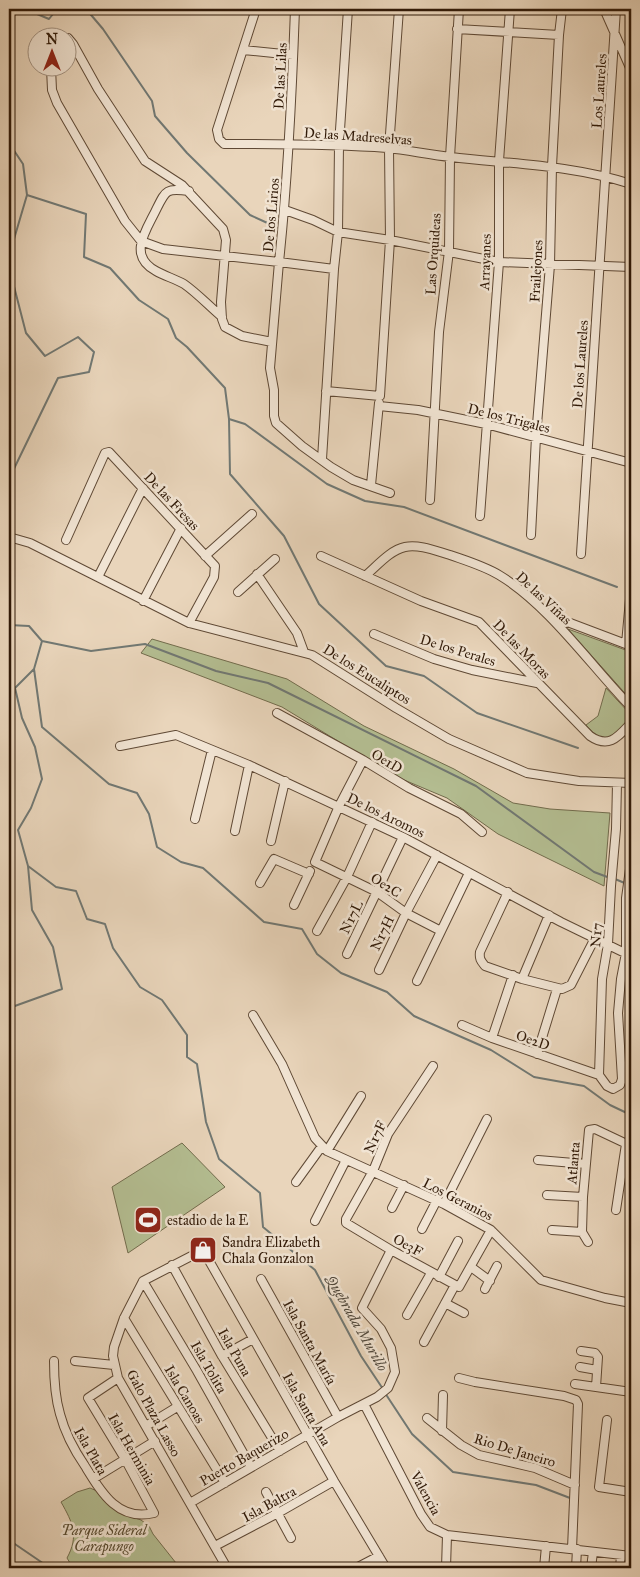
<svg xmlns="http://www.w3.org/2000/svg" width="640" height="1577" font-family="'IM FELL Great Primer',serif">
<rect width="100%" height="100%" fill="#e9d5bb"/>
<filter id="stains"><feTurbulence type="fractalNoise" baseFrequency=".004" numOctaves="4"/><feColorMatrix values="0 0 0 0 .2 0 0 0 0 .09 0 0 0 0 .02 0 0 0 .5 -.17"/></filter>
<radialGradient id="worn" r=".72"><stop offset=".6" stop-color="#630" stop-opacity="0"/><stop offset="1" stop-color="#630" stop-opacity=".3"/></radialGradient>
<path fill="#b4be92" stroke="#726c4d" d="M568,629L631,652V700Z
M152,639L287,679L364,726L454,769L513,803L550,809L610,813L604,886L498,834L447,798L397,777L282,707L141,653Z
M606,688L631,715V720C614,738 606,748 586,725L598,716Z
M182,1143L225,1187L128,1253L112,1187Z
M90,1488L97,1491L129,1516L141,1520L149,1526L153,1534L180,1568H71L69,1567L70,1563L67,1558C79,1536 73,1523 61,1502L77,1492Z"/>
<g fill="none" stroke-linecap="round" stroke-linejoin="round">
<path stroke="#717873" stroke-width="2" d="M25,9L49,19L57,9
M86,9L103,29L152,101L155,116L187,153L250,215L274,226
M9,35L16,9
M9,143L23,164L27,195L9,256
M27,195L86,214L84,257L110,268L139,300L168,319L176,338L187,347L225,388L229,419L230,474L284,536L319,604L386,666L424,676L477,713L578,748
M9,267L26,333L45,356L78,337L94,352L89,372L58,378L9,479
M229,419L245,424L327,484L365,501L404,507L617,587
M9,590V593
M9,625L29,626L42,641L34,669L15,688L22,718L35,747L42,779L31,808L18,830L28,866L32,910L53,947L62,989L12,1007L9,1012
M42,641L91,651L145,644L216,671L268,683L476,786L594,872L610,878
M34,669L42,727L109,784L137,793L149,814L157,847L181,862L203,868L264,922L302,929L317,954L341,973L387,992L414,1016L491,1050L534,1077L584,1086L610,1105L631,1115
M28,866L56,887L76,891L87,919L105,924L113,948L140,987L162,1000L187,1035V1057L197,1064L206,1122L219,1159L260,1193L263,1227L315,1270L361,1356L383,1389
M615,879L627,884
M385,1393L412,1434L453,1472L536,1485L570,1498
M9,1540L50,1568"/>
<g stroke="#5f4935" stroke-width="10">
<path id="minor" d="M256,9L217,130L219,139L224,144C278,144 333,144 387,148C408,150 430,155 451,157C512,164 572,165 631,184
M295,9C292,93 288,178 279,262L334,269
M604,9L631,70
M457,29L559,35
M68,38L73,44L98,89L145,161L182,185L223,229L226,240L221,302L222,319L225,327L242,336L272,342
M243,50L293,55
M51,68L52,90L57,103L125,221L141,241L163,249L279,262L270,368L274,390V416L276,423L302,446L331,467L353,480L390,493
M189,191C165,188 166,190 155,212C145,232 128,256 156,271C165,276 175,279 184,284C197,293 209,306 222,317
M285,210L313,220L338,232L390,240L499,262L631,267
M326,391L380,396L390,240L389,148L399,9
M379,406L418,410L486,424L631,463
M322,459L334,269L338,232L339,145L348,9
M371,485L379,403
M430,500L439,332L449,251L450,157L459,9
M480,516L499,262V161L510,9
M531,535L536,437L550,265L552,166L559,35L562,9
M9,537L30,543L189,623L312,655L396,708L449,739L527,773L579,781L631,783
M66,540L105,453L109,452L215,566L214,577L189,623
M581,554L616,9
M205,556L252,514
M321,556L421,601L479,622L590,736C609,749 618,737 631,723
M257,574L297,633L304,652
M365,576C376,567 390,550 405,547C419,544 436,551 450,555C467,561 484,566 499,575C549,605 591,666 631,707
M98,577L143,488
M238,592L275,559
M143,601L181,528
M549,615L631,646
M374,634L434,659L472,670L537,683
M626,644L631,588
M277,713L363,760L409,788L461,814L482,832
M120,746L176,735L249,765L403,837L561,922L631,956
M363,760L339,806L315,862L377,892L406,913L441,931
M617,783L616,829L611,886L608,944L602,979L599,1075L607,1086L613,1089L620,1085L622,1079L618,1013L621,979L626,953V898L631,862
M195,819L212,750
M235,831L249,765
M271,841L285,781
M260,883L274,859L309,874
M508,892L480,952C479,959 481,961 485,966L522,979L562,989L571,985L595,938
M294,905L310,871
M317,931L347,877L372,822
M347,954L403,837
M379,970L406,913L437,855
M522,979L549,915
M417,981L469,873
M253,1015L282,1064L315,1138L327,1151L444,1204L491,1230L541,1280L605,1298L631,1303
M462,1025L492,1038L599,1075
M492,1038L513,975
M537,1054L557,989
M433,1066L388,1134L373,1171L346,1219V1223L391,1250L459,1287L491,1230
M327,1151L361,1096
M538,1160L586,1164
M296,1182L322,1146
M547,1195L583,1197
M444,1204L487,1119
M392,1208L404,1185
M616,1210L626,1144
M315,1221L346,1160
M422,1229L437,1200
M552,1230L582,1232
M588,1242L582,1232L583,1197L589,1130L595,1129L631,1146
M172,1265L222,1356L280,1451
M471,1267L490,1281
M439,1277L458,1241
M261,1279L338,1417
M143,1281L197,1371L251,1467
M485,1289L497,1266
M445,1303L464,1313
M407,1315L431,1273
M124,1318L225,1483
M424,1342L455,1285
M581,1351L595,1353L598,1357L596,1387
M222,1356L253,1339
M54,1361C54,1379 55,1397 60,1414C65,1433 74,1450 85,1466C101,1492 118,1522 154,1513L125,1459L88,1398L118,1378
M75,1361L114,1365
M580,1367L597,1370
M459,1378L475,1382L564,1396L576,1400L578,1404L572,1549
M575,1384L631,1392
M364,1404L421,1514L430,1527L447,1535L631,1556
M427,1418L461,1445L479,1455L535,1468L575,1485
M607,1420L599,1487L631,1492
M146,1426L177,1407
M442,1431L443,1395
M93,1479L155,1441
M266,1492L291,1538
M190,1503L338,1417L377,1397L388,1388L395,1372L391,1348L381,1329L362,1308L391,1250
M215,1546L278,1513L334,1481
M227,1568L118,1378L113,1356L114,1347L124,1318L143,1281L203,1250L334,1481L386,1568
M356,1568L379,1556
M446,1568L447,1535
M544,1568L546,1546
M576,1568L577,1549
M591,1568L593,1552
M620,1568L621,1555"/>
</g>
<use href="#minor" stroke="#f1e4d3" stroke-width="8"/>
</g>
<defs>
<g id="stadium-square" transform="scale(1.4375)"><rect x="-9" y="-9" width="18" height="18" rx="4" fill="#8f2418" stroke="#f1e4d3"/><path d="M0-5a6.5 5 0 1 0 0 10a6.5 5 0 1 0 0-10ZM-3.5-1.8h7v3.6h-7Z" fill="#fff"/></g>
<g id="shop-square" transform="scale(1.4375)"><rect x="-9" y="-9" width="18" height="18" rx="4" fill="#8f2418" stroke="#f1e4d3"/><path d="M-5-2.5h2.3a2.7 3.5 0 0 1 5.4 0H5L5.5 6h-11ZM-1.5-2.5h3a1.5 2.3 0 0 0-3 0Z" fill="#fff"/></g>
</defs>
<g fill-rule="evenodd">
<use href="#stadium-square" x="148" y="1220"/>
<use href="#shop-square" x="203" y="1250"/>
</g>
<g text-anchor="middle" stroke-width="5" stroke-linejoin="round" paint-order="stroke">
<g font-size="14" fill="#311a08" stroke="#f1e4d3">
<text transform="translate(280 76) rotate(-87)" y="5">De las Lilas</text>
<text transform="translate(599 91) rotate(-86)" y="5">Los Laureles</text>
<text transform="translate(358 136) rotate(4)" y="5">De las Madreselvas</text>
<text transform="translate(271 215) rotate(-85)" y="5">De los Lirios</text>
<text transform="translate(433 254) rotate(-86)" y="5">Las Orquideas</text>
<text transform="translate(485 262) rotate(-88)" y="5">Arrayanes</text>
<text transform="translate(536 271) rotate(-87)" y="5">Frailejones</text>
<text transform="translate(580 364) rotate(-86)" y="5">De los Laureles</text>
<text transform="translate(509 418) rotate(14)" y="5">De los Trigales</text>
<text transform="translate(172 501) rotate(47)" y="5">De las Fresas</text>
<text transform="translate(544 598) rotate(43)" y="5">De las Viñas</text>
<text transform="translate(522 649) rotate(46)" y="5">De las Moras</text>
<text transform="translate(458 650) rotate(17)" y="5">De los Perales</text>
<text transform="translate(367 674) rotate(32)" y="5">De los Eucaliptos</text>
<text transform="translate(387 761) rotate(31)" y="5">Oe1D</text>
<text transform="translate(386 815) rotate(26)" y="5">De los Aromos</text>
<text transform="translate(386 885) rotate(32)" y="5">Oe2C</text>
<text transform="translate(351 917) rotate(-64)" y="5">N17L</text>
<text transform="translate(382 933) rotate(-64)" y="5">N17H</text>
<text transform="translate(596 935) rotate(-86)" y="5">N17</text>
<text transform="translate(533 1040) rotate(19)" y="5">Oe2D</text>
<text transform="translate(375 1137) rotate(-65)" y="5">N17F</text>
<text transform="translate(573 1163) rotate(-85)" y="5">Atlanta</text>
<text transform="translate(458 1199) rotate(27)" y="5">Los Geranios</text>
<text transform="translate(408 1245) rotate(29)" y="5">Oe3F</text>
<text transform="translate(310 1342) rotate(61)" y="5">Isla Santa María</text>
<text transform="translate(235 1352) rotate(60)" y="5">Isla Puna</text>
<text transform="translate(209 1367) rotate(60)" y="5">Isla Tolita</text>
<text transform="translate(185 1394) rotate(59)" y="5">Isla Canoas</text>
<text transform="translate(307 1409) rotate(60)" y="5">Isla Santa Ana</text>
<text transform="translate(154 1413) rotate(61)" y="5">Galo Plaza Lasso</text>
<text transform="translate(132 1449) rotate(60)" y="5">Isla Herminia</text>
<text transform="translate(515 1450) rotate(17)" y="5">Rio De Janeiro</text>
<text transform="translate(91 1451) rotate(60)" y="5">Isla Plata</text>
<text transform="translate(244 1457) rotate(-30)" y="5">Puerto Baquerizo</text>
<text transform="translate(426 1493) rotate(61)" y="5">Valencia</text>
<text transform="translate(269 1504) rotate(-29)" y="5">Isla Baltra</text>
</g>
<g font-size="14" fill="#311a08" stroke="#f1e4d3" text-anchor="start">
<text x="167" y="1225">estadio de la E</text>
<text x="222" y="1247">Sandra Elizabeth<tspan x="222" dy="16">Chala Gonzalon</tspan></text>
</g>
<g font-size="14" font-style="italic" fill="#584b31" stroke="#f1e4d3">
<text x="104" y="1535">Parque Sideral<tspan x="104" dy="16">Carapungo</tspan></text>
</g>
<g font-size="15" font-style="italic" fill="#51493d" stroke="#f1e4d3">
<text transform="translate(357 1323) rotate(60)" y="5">Quebrada Murillo</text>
</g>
</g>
<rect width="640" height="1577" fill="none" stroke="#e9d5bb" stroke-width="30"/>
<rect x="10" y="10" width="620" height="1557" fill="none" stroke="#311a08" stroke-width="2.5"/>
<rect x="15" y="15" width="610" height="1547" fill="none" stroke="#311a08"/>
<g transform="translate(52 52)"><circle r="24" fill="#f1e4d3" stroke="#a49382"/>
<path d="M0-4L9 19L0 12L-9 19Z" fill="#8f2418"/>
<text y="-8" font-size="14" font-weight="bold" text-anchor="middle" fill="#311a08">N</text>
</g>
<rect width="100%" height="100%" filter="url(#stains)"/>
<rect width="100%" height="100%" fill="url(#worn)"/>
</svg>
